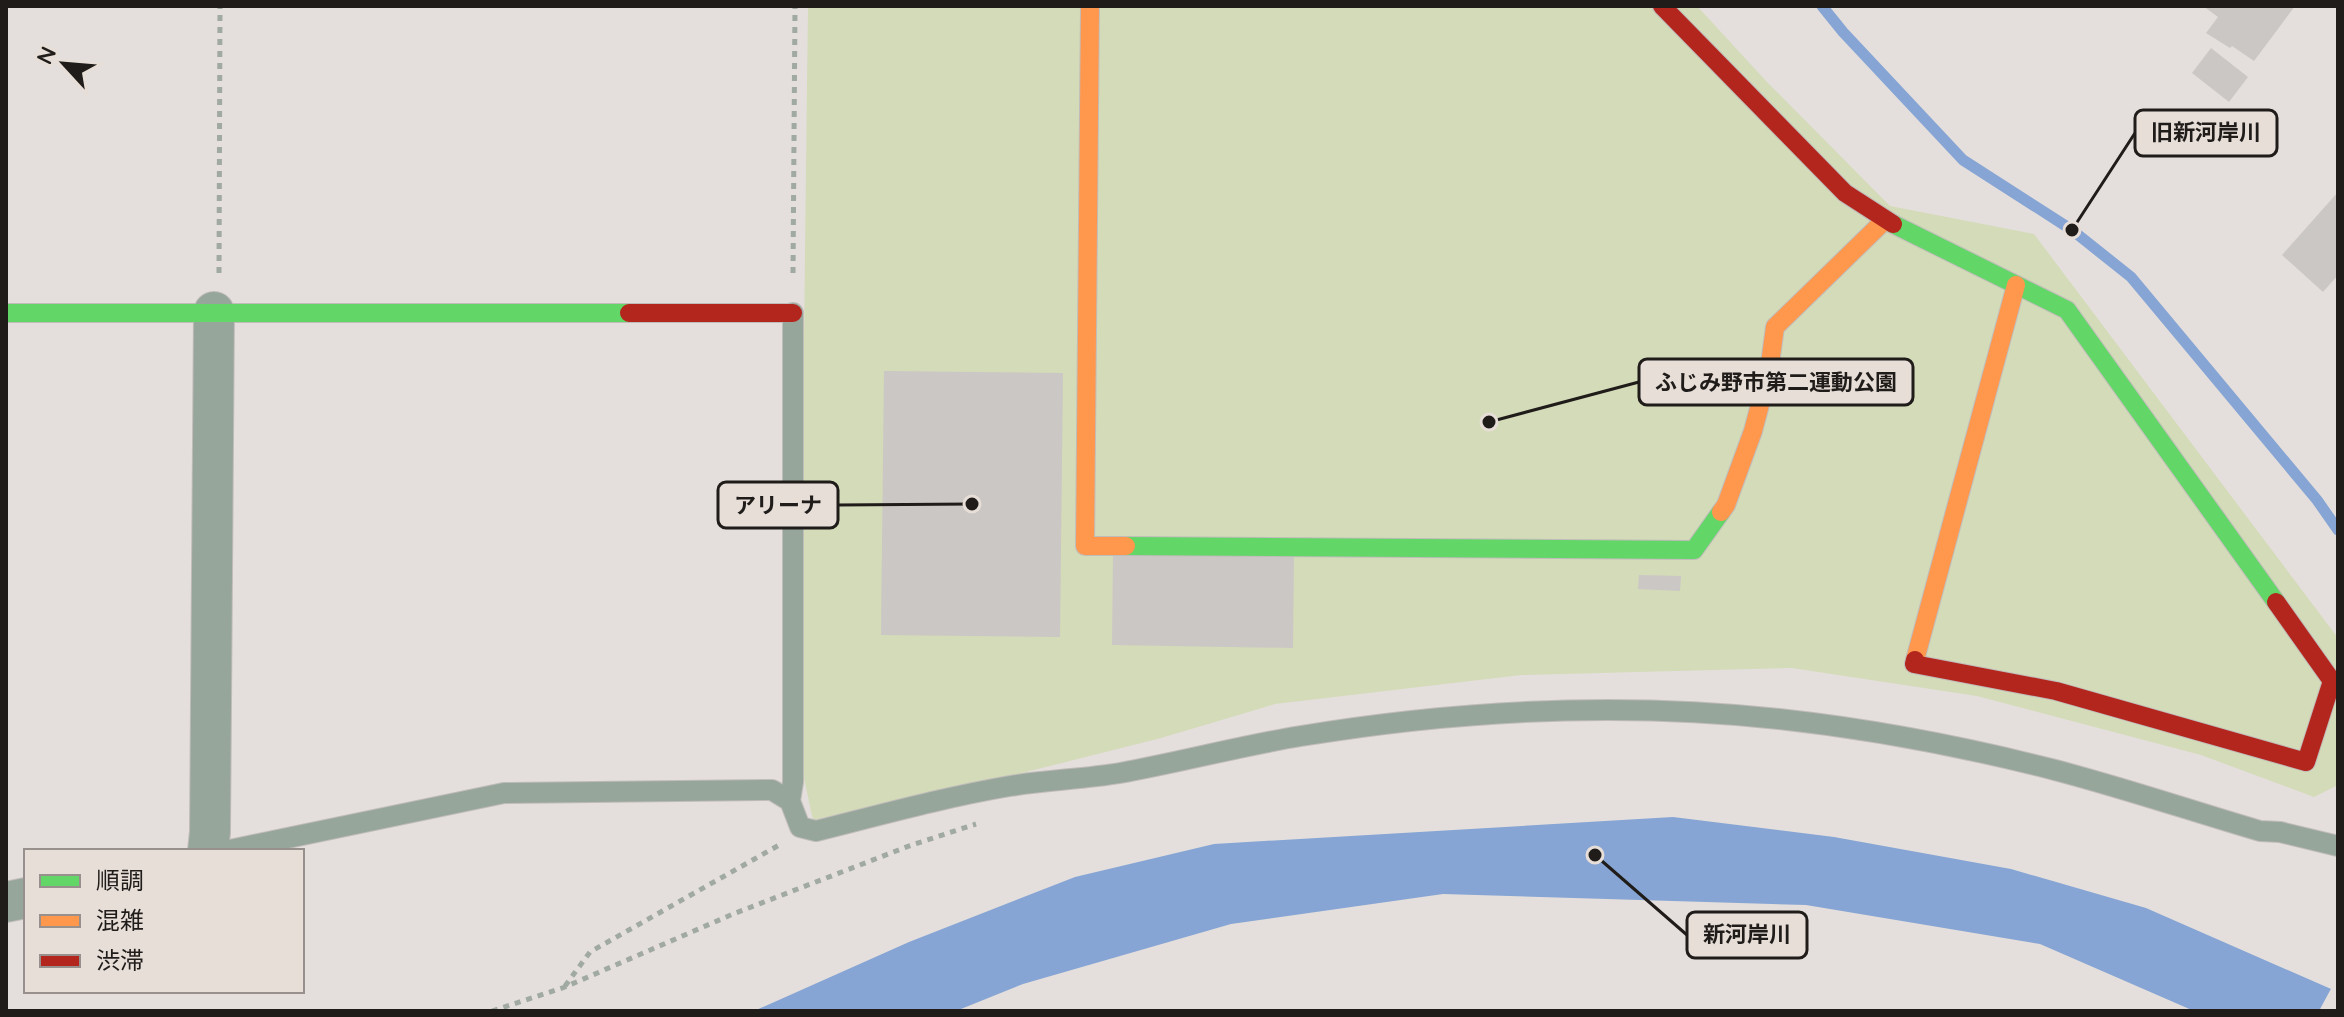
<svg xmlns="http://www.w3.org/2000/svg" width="2344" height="1017" font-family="Quicksand,'Noto Sans JP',sans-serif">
<rect width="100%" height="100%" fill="#e4dfdc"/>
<path fill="#d4dbb8" d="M808,6H1697L1767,82L1890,206L2034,234L2338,638V785L2314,797L2201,755L1977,696L1792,668L1521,675L1275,704L1161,738L1018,774L813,820L799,755Z"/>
<path fill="#86a5d4" d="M1673,817L1834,837L2011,869L2146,908L2338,992V1011H2194L2040,944L1806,905L1443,894L1231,924L1023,984L956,1011H754L909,942L1075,877L1214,844Z"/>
<path fill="#e4dfdc" d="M2333,985L2338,988V1011H2319Z"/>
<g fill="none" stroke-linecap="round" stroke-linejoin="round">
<path stroke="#86a5d4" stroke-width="11" d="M1822,6L1843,32L1963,160L2072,230L2131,277L2317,500L2338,530"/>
</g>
<path fill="#cbc7c5" d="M2203,6H2295L2254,61L2232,46L2230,48L2206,33L2218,17Z
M2211,48L2248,77L2229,102L2192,73Z
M2338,192V275L2323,292L2282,255Z
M884,371L1063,373L1060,637L881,635Z
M1113,552L1294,554L1293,648L1112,645Z
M1639,575L1681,576L1680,591L1638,589Z"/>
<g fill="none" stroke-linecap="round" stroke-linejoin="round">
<g stroke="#c0bcba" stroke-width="22">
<path id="lane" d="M793,313V782L790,801L800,827L816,831C880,815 945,797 1010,786C1047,780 1084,779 1120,773C1181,762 1240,746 1301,736C1459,710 1620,702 1779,719C1871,729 1965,747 2055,770C2124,788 2192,811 2260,831L2280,832L2338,846
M225,851L504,793L772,790L790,801"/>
</g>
<g stroke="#c0bcba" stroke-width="42">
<path id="street" d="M208,851L210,832L214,312
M6,902L26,898"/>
</g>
<g stroke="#c0bcba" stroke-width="20">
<path id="fast" d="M1893,224L2067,310L2276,602
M6,313H629
M1126,546L1694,550L1721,512"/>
</g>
<g stroke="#c0bcba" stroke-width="20">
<path id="slow" d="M1090,6L1085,546H1126
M1721,512L1726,505L1753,431L1769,371L1775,327L1885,220
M1915,660L2016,285"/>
</g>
<g stroke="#c0bcba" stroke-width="20">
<path id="jam" d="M1662,6L1845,193L1893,224
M629,313H793
M1915,660L1914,664L2056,691L2306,762L2332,681L2276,602"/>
</g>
<path stroke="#a0a9a2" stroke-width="5" stroke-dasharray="6 6" stroke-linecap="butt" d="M219,273L220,6
M793,273L795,6
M565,986L590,952L781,844
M492,1011L565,987L733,914L909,846L976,824"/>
<use href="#lane" stroke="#97a69b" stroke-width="20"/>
<use href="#street" stroke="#97a69b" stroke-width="40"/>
<use href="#fast" stroke="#63d668" stroke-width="18"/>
<use href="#slow" stroke="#ff974d" stroke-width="18"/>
<use href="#jam" stroke="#b3261e" stroke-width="18"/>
</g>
<path fill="none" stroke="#1f1c1a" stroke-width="3" d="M2072 230L2135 133M1489 422L1639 382M972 504L838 505M1595 855L1687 935"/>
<g fill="#1f1c1a" stroke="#e7ded8" stroke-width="3">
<circle cx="2072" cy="230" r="8"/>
<circle cx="1489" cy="422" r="8"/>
<circle cx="972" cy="504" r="8"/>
<circle cx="1595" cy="855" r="8"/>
</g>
<g fill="#e7ded8" stroke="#1f1c1a" stroke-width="3">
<rect x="2135" y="110" width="142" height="46" rx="8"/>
<rect x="1639" y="359" width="274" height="46" rx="8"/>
<rect x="718" y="482" width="120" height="46" rx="8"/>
<rect x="1687" y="912" width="120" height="46" rx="8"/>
</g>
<g font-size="22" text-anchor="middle" font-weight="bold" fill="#1f1c1a">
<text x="2206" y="140">旧新河岸川</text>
<text x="1776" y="390">ふじみ野市第二運動公園</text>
<text x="778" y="513">アリーナ</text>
<text x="1747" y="942">新河岸川</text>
</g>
<rect width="2344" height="1017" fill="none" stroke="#1f1c1a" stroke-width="16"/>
<rect x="24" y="849" width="280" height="144" fill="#e7ded8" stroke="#97908c" stroke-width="2"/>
<rect x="40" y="875" width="40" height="12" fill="#63d668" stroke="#97908c" stroke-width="2"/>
<text x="96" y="889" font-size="24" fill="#1f1c1a">順調</text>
<rect x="40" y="915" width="40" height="12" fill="#ff974d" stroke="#97908c" stroke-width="2"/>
<text x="96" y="929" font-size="24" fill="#1f1c1a">混雑</text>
<rect x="40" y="955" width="40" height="12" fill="#b3261e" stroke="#97908c" stroke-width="2"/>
<text x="96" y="969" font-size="24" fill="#1f1c1a">渋滞</text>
<g transform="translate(64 64) rotate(296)" stroke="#e7ded8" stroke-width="6" paint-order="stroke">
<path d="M0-6L14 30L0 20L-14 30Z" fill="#1f1c1a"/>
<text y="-12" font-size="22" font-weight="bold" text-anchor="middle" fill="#1f1c1a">N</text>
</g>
</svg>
